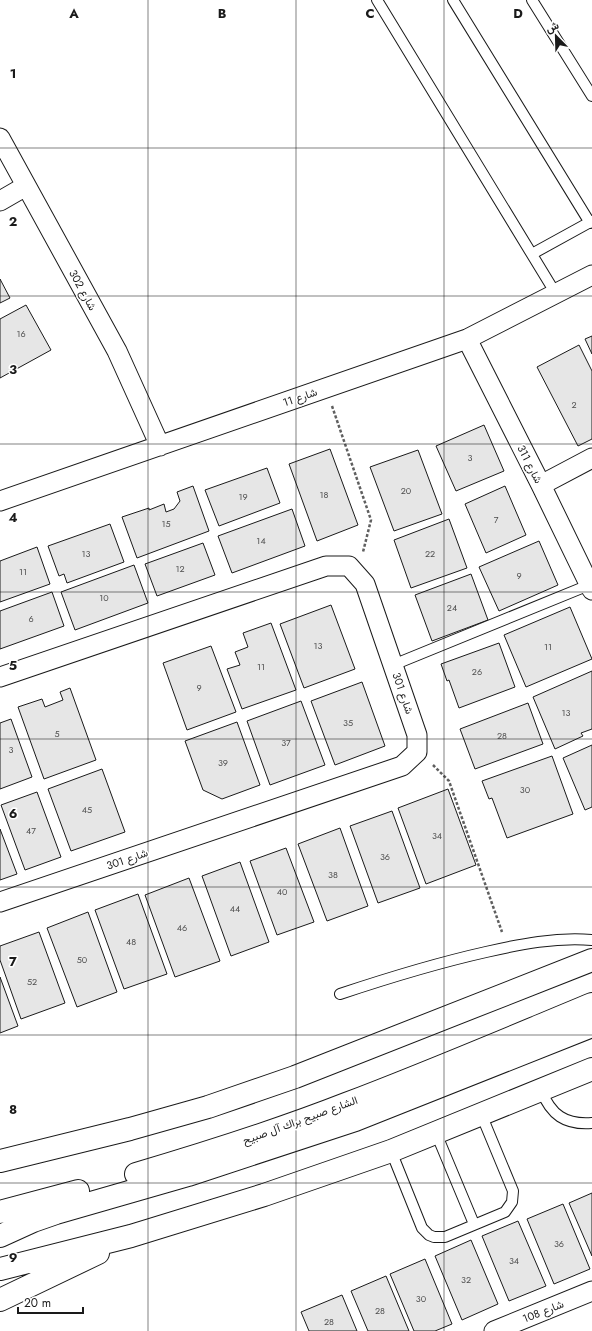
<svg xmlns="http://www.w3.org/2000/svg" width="592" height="1331" font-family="Jost,Vazirmatn,sans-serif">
<rect width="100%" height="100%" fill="#fff"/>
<path fill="#e6e6e6" stroke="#1a1a1a" d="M0,279L10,298L0,303Z
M26,305L51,350L0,378V319Z
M592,336V354L585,339Z
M579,345L592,371V439L578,446L537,367Z
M484,425L504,471L456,491L436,446Z
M330,449L358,525L317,541L289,464Z
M418,450L442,514L394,531L370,467Z
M267,468L280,503L219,526L205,490Z
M193,486L209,531L137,558L122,517L149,508V510L164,504L166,512L174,509L180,501L177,492Z
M505,486L526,535L486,553L465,504Z
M292,509L305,546L232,573L218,536Z
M449,519L467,568L411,588L394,540Z
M110,524L124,562L67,583L64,574L59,576L48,546Z
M539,541L558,585L499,611L479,567Z
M203,543L215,575L157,596L145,564Z
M37,547L50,584L0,602V561Z
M134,565L148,603L75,630L61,592Z
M471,574L488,620L432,641L415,595Z
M52,592L64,626L0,649V611Z
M331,605L355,669L304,688L280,624Z
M570,607L592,659L526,687L504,635Z
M271,623L296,690L242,709L227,669L240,665L235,652L248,647L243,633Z
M499,643L515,687L459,708L449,680L447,681L441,664Z
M211,646L236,712L187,730L163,663Z
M592,671V729L581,733L583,736L555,749L533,697Z
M362,682L385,746L335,765L311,701Z
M70,688L96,760L44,779L18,707L42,699L45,707L63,700L60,692Z
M301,701L325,765L270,785L247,721Z
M528,703L543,744L475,769L460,729Z
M11,719L32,777L0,789V723Z
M237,722L260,785L222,799L203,790L185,741Z
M592,745V807L585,810L563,758Z
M552,756L573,814L507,838L492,798L489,799L482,781Z
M102,769L125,832L71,851L48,789Z
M448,789L476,865L426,884L398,808Z
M37,792L61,857L25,870L1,805Z
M392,811L420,888L378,903L350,826Z
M340,828L368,906L327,921L298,844Z
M0,829L17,874L0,880Z
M286,848L314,922L277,935L250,861Z
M240,862L269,942L231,956L202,876Z
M189,878L220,961L175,977L145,895Z
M138,894L167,974L124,989L95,910Z
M88,912L117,992L77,1007L47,928Z
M39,932L65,1003L21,1019L0,960V946Z
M0,977L18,1026L0,1033Z
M592,1193V1256L569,1203Z
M563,1204L590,1269L554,1284L527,1219Z
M518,1221L546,1286L509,1301L482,1236Z
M471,1240L498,1304L462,1320L435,1256Z
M425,1259L452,1324L435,1331H414L390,1274Z
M386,1276L409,1331H368L351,1291Z
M342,1295L357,1331H309L301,1312Z"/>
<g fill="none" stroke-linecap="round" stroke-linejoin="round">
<g stroke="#1a1a1a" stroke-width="12">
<path id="lane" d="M377,0L556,294
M453,0L590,223
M532,0L592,96
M532,254L592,221
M393,665L589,585
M340,994C388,978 437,963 486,952C521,944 556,937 592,940
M541,1090C551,1115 565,1125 592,1123
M436,1133L474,1224
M391,1151L422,1228L429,1235L434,1237H445L505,1212L512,1202L513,1191L481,1114"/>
</g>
<g stroke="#1a1a1a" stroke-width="21">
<path id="street" d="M0,138L117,351L160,446
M0,201L26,186
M467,339L541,485L592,590
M541,485L592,458
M0,501L467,339L592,275
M0,677L326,566H349L365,584L417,735V752L402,766L0,902
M494,1331L592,1291"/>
</g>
<g stroke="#1a1a1a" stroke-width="24">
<path id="primary" d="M0,1161L130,1129L208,1107L295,1077L592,960
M136,1174C207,1153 277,1131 346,1104C428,1073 510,1038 592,1004
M0,1212L78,1191
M0,1236L33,1221L56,1213L188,1175L355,1120L592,1026
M0,1269L131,1236L264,1195L391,1151L592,1069
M0,1300L98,1253"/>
</g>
<path stroke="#5f5f5f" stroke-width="2.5" stroke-dasharray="3 2" stroke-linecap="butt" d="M332,406L371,520L363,552
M433,765L449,781L502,932"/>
<use href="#lane" stroke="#fff" stroke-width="10"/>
<use href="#street" stroke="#fff" stroke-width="19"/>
<use href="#primary" stroke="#fff" stroke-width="22"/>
</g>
<path fill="none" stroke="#1a1a1a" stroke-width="1" stroke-opacity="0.55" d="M148,0V1331M296,0V1331M444,0V1331M0,148H592M0,296H592M0,444H592M0,592H592M0,739H592M0,887H592M0,1035H592M0,1183H592"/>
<g text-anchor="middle" stroke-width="3" stroke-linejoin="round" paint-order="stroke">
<g font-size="9" fill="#4d4d4d">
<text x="21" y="337">16</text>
<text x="574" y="408">2</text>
<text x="470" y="461">3</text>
<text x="406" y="494">20</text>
<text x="324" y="498">18</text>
<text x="243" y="500">19</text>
<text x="496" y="523">7</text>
<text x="166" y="527">15</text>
<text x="261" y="544">14</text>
<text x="86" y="557">13</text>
<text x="430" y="557">22</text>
<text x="180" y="572">12</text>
<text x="23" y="575">11</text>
<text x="519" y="579">9</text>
<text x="104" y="601">10</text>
<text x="452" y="611">24</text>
<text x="31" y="622">6</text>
<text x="318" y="649">13</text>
<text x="548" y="650">11</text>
<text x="261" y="670">11</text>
<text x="477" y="675">26</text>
<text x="199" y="691">9</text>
<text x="566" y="716">13</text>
<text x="348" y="726">35</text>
<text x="57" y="737">5</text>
<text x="502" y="739">28</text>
<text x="286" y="746">37</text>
<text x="11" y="753">3</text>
<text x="223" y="766">39</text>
<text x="525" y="793">30</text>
<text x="87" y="813">45</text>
<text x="31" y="834">47</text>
<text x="437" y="839">34</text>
<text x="385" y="860">36</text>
<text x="333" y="878">38</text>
<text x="282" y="895">40</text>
<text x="235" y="912">44</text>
<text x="182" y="931">46</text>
<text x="131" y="945">48</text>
<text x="82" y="963">50</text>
<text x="32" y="985">52</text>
<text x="559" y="1247">36</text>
<text x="514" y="1264">34</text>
<text x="466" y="1283">32</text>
<text x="421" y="1302">30</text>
<text x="380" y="1314">28</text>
<text x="329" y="1325">28</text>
</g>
<g font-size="11" fill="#1a1a1a" stroke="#fff">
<text transform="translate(83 290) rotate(61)" y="4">شارع 302</text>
<text transform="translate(300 397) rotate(-19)" y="4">شارع 11</text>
<text transform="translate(530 464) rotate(63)" y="4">شارع 311</text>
<text transform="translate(403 693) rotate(71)" y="4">شارع 301</text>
<text transform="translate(127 859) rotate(-19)" y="4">شارع 301</text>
<text transform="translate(300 1120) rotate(-20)" y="4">الشارع صبيح براك آل صبيح</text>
<text transform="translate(543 1311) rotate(-22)" y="4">شارع 108</text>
</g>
</g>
<g font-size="13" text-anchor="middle" font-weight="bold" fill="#1a1a1a" stroke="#fff" stroke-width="3" stroke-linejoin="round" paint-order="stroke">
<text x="74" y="18">A</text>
<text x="222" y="18">B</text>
<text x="370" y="18">C</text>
<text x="518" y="18">D</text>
<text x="13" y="78">1</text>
<text x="13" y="226">2</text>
<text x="13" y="374">3</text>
<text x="13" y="522">4</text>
<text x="13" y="670">5</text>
<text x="13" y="818">6</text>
<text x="13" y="966">7</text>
<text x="13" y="1114">8</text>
<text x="13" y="1262">9</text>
</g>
<g transform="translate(556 36) rotate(337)" stroke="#ffffff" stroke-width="3" paint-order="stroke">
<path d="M0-3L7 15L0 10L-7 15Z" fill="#1a1a1a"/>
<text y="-6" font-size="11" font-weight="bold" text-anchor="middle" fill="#1a1a1a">ش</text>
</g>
<path d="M18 1307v6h65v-6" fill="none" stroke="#1a1a1a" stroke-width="2"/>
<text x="24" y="1307" font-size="12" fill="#1a1a1a" stroke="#ffffff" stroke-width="3" paint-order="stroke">20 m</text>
</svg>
